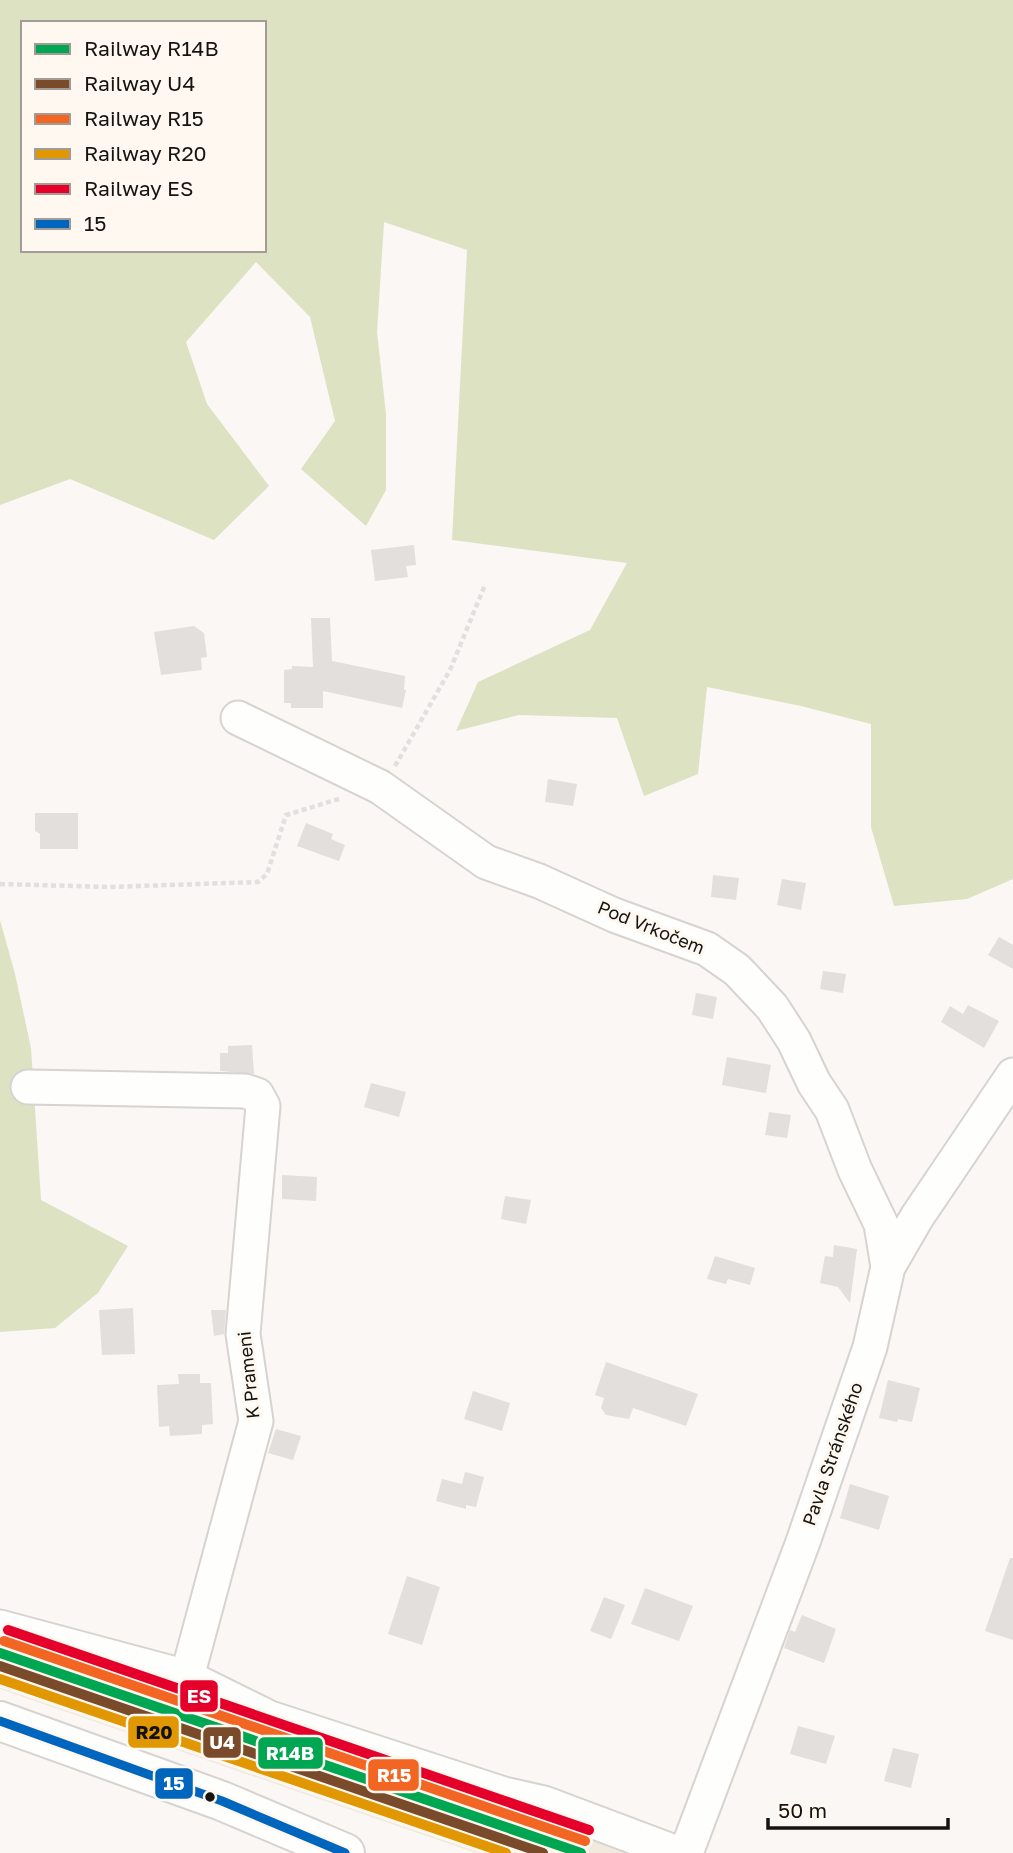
<svg xmlns="http://www.w3.org/2000/svg" width="1013" height="1853" font-family="'Golos Text',sans-serif">
<rect width="100%" height="100%" fill="#faf7f4"/>
<path fill="#f2e9df" d="M0,1632L211,1703L642,1853H476L0,1689Z"/>
<path fill="#dde2c2" fill-rule="evenodd" d="M0,0H1013V879L967,899L894,906L871,827V724L801,706L707,687L698,774L644,796L617,718L519,715L456,731L478,682L590,630L627,563L452,540L467,250L384,222L377,332L386,414V490L366,526L301,469L335,421L310,317L256,262L186,342L207,404L269,486L214,540L70,479L0,505ZM23,23H264V250H23Z
M0,920L15,974L31,1048L41,1200L128,1246L98,1293L55,1328L0,1332Z"/>
<path fill="#e2dfdd" d="M414,545L416,565L406,566L408,577L375,581L371,550Z
M311,618H330L332,661L405,676L404,690H406L402,708L323,691V708H291V703H284V670L292,669V666L313,667Z
M194,626L204,633L207,657L201,658L202,670L161,675L154,632Z
M548,779L577,784L573,806L545,802Z
M35,813H78V849H40V834L35,831Z
M306,823L333,834L331,839L345,845L339,861L297,846Z
M713,875L739,878L736,900L711,897Z
M782,879L806,883L801,910L777,905Z
M999,937L1013,945V969L988,955Z
M823,971L846,974L843,993L820,989Z
M696,993L717,997L713,1019L692,1015Z
M968,1005L999,1021L984,1048L941,1022L950,1006L963,1014Z
M252,1045L254,1074L220,1071V1053H228V1046Z
M727,1057L771,1065L766,1093L722,1085Z
M371,1083L406,1092L399,1117L364,1107Z
M769,1112L791,1115L787,1138L765,1135Z
M282,1175L317,1177L316,1201L282,1199Z
M505,1196L531,1200L526,1224L501,1219Z
M834,1245L857,1249L850,1303L838,1287L820,1283L825,1256L833,1257Z
M715,1256L755,1268L750,1285L728,1279L726,1284L707,1279Z
M133,1308L135,1354L102,1355L99,1310Z
M211,1310H226L224,1334L214,1336Z
M606,1362L698,1394L686,1426L633,1408L629,1419L606,1415L601,1408L604,1398L595,1395Z
M178,1374H200V1383H211L213,1424L202,1425V1434L170,1436L169,1426L159,1427L157,1385L179,1384Z
M888,1380L920,1388L912,1422L898,1419L897,1422L879,1418Z
M473,1391L510,1403L502,1431L464,1419Z
M276,1429L301,1436L293,1460L268,1453Z
M465,1472L484,1477L476,1507L466,1505V1509L436,1501L442,1479L462,1484Z
M850,1484L889,1496L879,1530L840,1518Z
M1010,1558H1013V1640L985,1631Z
M407,1576L440,1587L422,1645L388,1634Z
M645,1588L693,1606L679,1641L631,1624Z
M604,1597L625,1605L611,1639L590,1631Z
M802,1615L836,1629L824,1663L784,1648L790,1630L795,1632Z
M798,1726L835,1736L826,1764L790,1754Z
M893,1748L919,1754L911,1788L884,1781Z"/>
<g fill="none" stroke-linecap="round" stroke-linejoin="round">
<g stroke="#d6d3d0" stroke-width="37">
<path id="minor" d="M238,718L380,787L486,862L539,881L614,915L707,949L737,970L772,1007L794,1041L814,1083L832,1110L855,1170L881,1224L888,1267
M28,1087L245,1091L257,1095L263,1106L243,1334L256,1421L187,1677
M0,1627L187,1677L270,1718L504,1794L544,1803L677,1853
M686,1853L803,1542L870,1347L888,1267L917,1217L1013,1075"/>
</g>
<g stroke="#d6d3d0" stroke-width="42">
<path id="major" d="M0,1721L222,1801L345,1853"/>
</g>
<path stroke="#e0e0df" stroke-width="4.5" stroke-dasharray="5 3.5" stroke-linecap="butt" d="M395,766L450,670L485,585
M0,884L110,887L258,882L267,874L286,815L339,799
M163,1748L162,1747L178,1701"/>
<use href="#minor" stroke="#fefefd" stroke-width="33"/>
<use href="#major" stroke="#fefefd" stroke-width="38"/>
<g stroke="#fef8f0" stroke-width="14">
<path id="bus-1" d="M0,1721L222,1801L345,1853"/>
</g>
<use href="#bus-1" stroke="#0065bd" stroke-width="9"/>
<g stroke="#fef8f0" stroke-width="16">
<path id="rail-1" d="M0,1653L581,1853"/>
</g>
<g stroke="#fef8f0" stroke-width="16">
<path id="rail-2" d="M0,1666L543,1853"/>
</g>
<g stroke="#fef8f0" stroke-width="16">
<path id="rail-3" d="M4,1641L585,1841"/>
</g>
<g stroke="#fef8f0" stroke-width="16">
<path id="rail-4" d="M0,1679L506,1853"/>
</g>
<g stroke="#fef8f0" stroke-width="16">
<path id="rail-5" d="M8,1630L589,1830"/>
</g>
<use href="#rail-1" stroke="#00a651" stroke-width="10"/>
<use href="#rail-2" stroke="#7a4b2a" stroke-width="10"/>
<use href="#rail-3" stroke="#f26522" stroke-width="10"/>
<use href="#rail-4" stroke="#e09702" stroke-width="10"/>
<use href="#rail-5" stroke="#e4002b" stroke-width="10"/>
</g>
<circle fill="#161410" stroke="#fef8f0" stroke-width="2.5" cx="210" cy="1797" r="6"/>
<g text-anchor="middle" stroke-width="6" stroke-linejoin="round" paint-order="stroke">
<g font-size="18" fill="#161410" stroke="#fef8f0">
<text transform="translate(651 928) rotate(22)" y="6">Pod Vrkočem</text>
<text transform="translate(249 1375) rotate(-96)" y="6">K Prameni</text>
<text transform="translate(833 1454) rotate(-71)" y="6">Pavla Stránského</text>
</g>
</g>
<g stroke="#fef8f0" stroke-width="2.5">
<rect x="179" y="1679" width="40" height="34" rx="7" fill="#e4002b"/>
<rect x="127" y="1715" width="53" height="34" rx="7" fill="#e09702"/>
<rect x="202" y="1726" width="40" height="33" rx="7" fill="#7a4b2a"/>
<rect x="257" y="1736" width="67" height="34" rx="7" fill="#00a651"/>
<rect x="367" y="1758" width="53" height="34" rx="7" fill="#f26522"/>
<rect x="154" y="1767" width="40" height="33" rx="7" fill="#0065bd"/>
</g>
<g font-size="19" text-anchor="middle" font-weight="bold" fill="#fff">
<text x="199" y="1703">ES</text>
<text x="222" y="1749">U4</text>
<text x="290" y="1760">R14B</text>
<text x="394" y="1782">R15</text>
<text x="174" y="1790">15</text>
</g>
<g font-size="19" text-anchor="middle" font-weight="bold" fill="#111">
<text x="154" y="1739">R20</text>
</g>
<rect x="21" y="21" width="245" height="231" fill="#fef8f0" stroke="#a19d96" stroke-width="2"/>
<rect x="35" y="44" width="35" height="10" fill="#00a651" stroke="#a19d96" stroke-width="2"/>
<text x="84" y="56" font-size="21" fill="#161410">Railway R14B</text>
<rect x="35" y="79" width="35" height="10" fill="#7a4b2a" stroke="#a19d96" stroke-width="2"/>
<text x="84" y="91" font-size="21" fill="#161410">Railway U4</text>
<rect x="35" y="114" width="35" height="10" fill="#f26522" stroke="#a19d96" stroke-width="2"/>
<text x="84" y="126" font-size="21" fill="#161410">Railway R15</text>
<rect x="35" y="149" width="35" height="10" fill="#e09702" stroke="#a19d96" stroke-width="2"/>
<text x="84" y="161" font-size="21" fill="#161410">Railway R20</text>
<rect x="35" y="184" width="35" height="10" fill="#e4002b" stroke="#a19d96" stroke-width="2"/>
<text x="84" y="196" font-size="21" fill="#161410">Railway ES</text>
<rect x="35" y="219" width="35" height="10" fill="#0065bd" stroke="#a19d96" stroke-width="2"/>
<text x="84" y="231" font-size="21" fill="#161410">15</text>
<path d="M768 1818v10h180v-10" fill="none" stroke="#161410" stroke-width="3.5"/>
<text x="778" y="1818" font-size="21" fill="#161410" stroke="#fef8f0" stroke-width="5" paint-order="stroke">50 m</text>
</svg>
